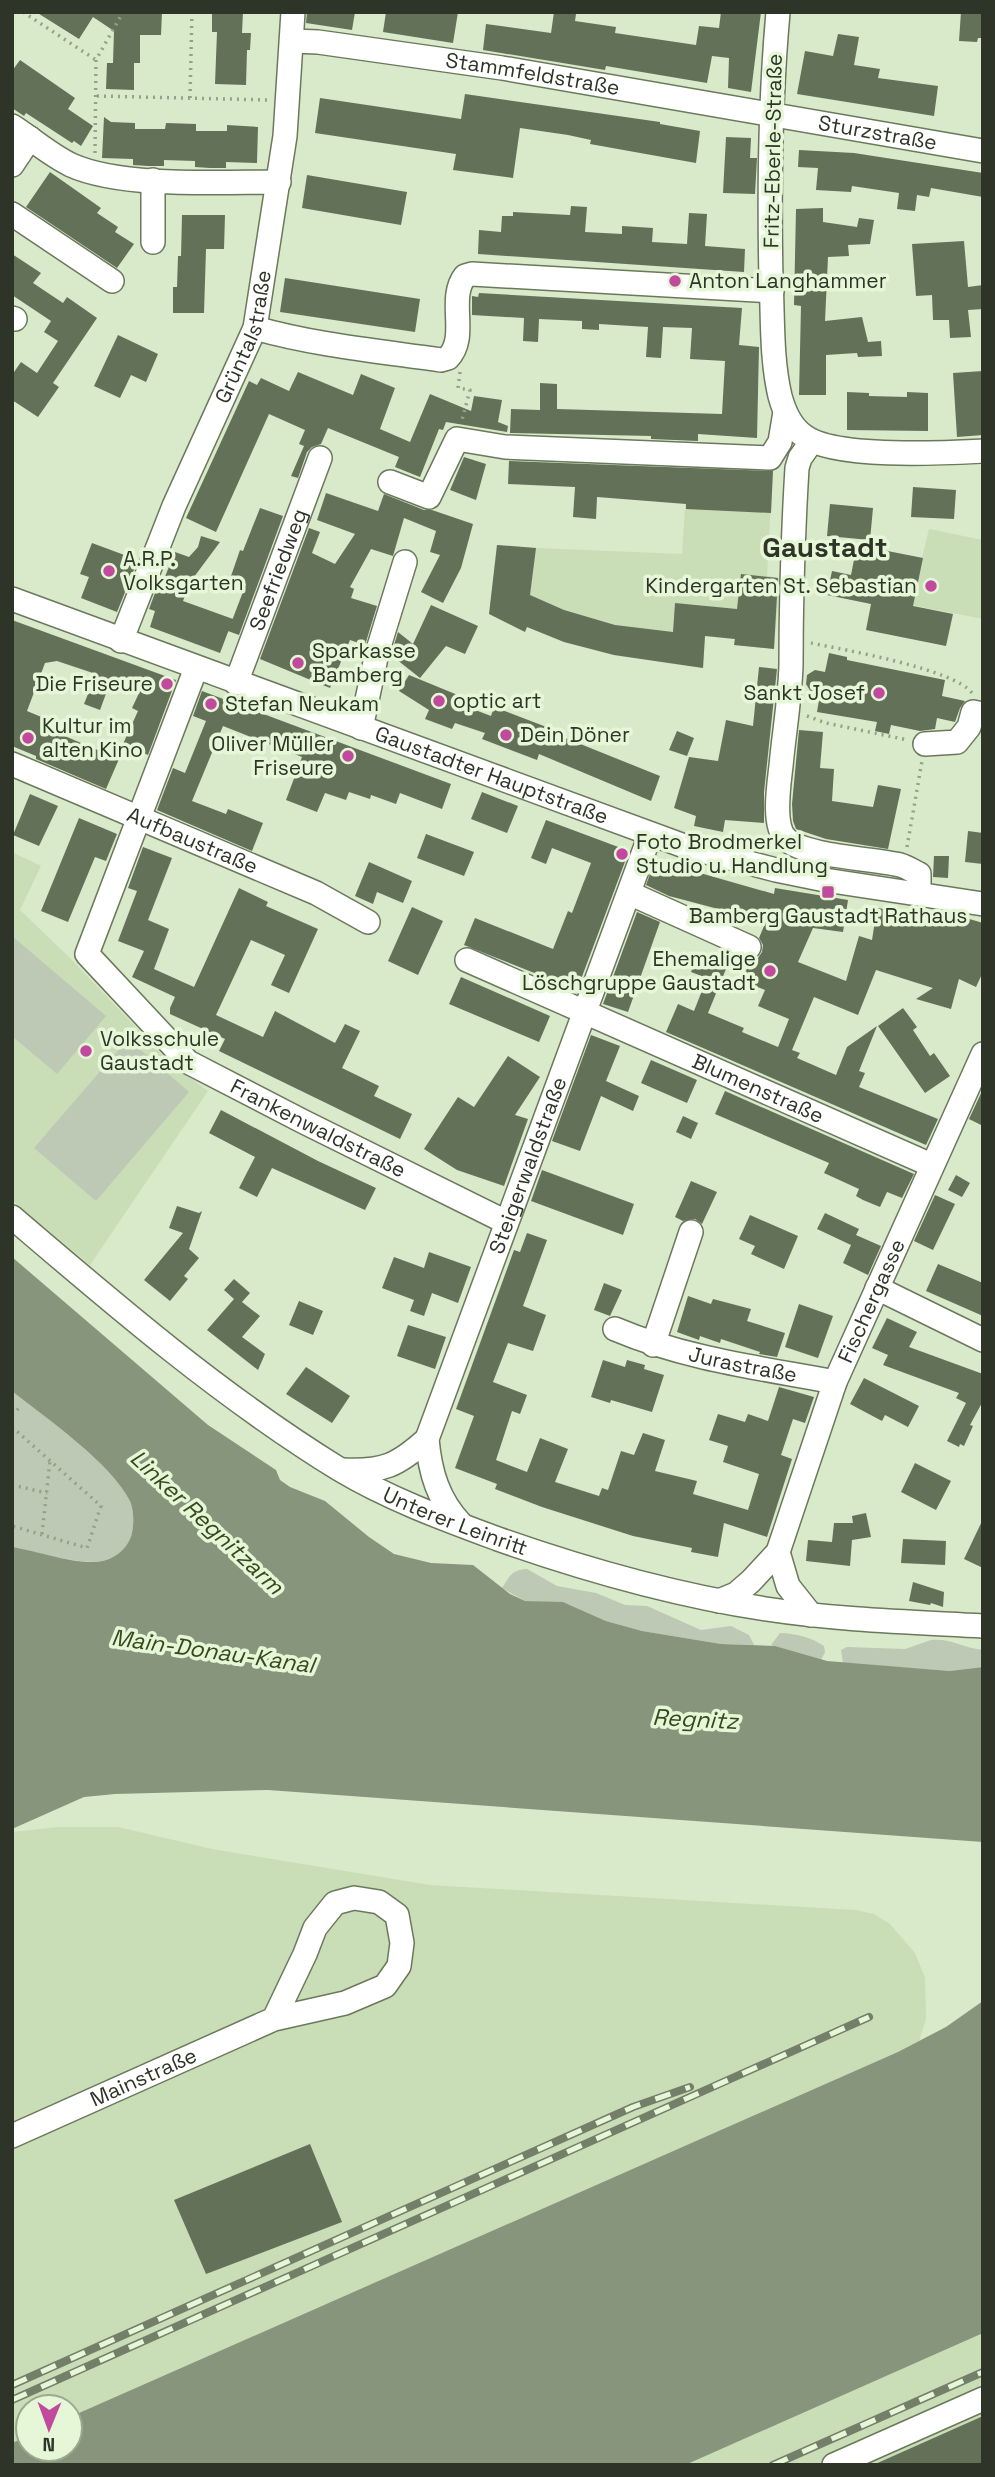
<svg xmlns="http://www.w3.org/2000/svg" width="995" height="2477" font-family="'Space Grotesk',sans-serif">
<rect width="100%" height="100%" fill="#d8eac9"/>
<path fill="#c9ddb7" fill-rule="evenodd" d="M688,463L773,466L767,576L780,578L774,649L734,645V639L705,636L703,668L673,664L613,655L564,642L527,627L490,608L497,545L536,548L682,554Z
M929,529L983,540V619L876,598L881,574L852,568L857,545L922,558Z
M12,852L41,866L20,910L68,956L170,1063L208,1091L90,1265L12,1200Z
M59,1827H118L212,1849L430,1885L855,1910L874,1914L890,1924L915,1953L925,1978L926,2019L919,2041L946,2027L983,2001V2465H12V1832ZM28,2407H70V2449H28Z"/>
<path fill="#bdc9b4" d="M12,936L106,1016L57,1074L12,1036Z
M128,1039L189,1092L96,1201L34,1148Z
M12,1391C47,1419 110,1462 130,1501C134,1511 134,1523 132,1533C129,1547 116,1558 103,1561C78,1565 37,1552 12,1547Z
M527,1569L557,1586L596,1593L625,1605L647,1606L701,1630L731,1626L749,1635L754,1645L721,1644L642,1631L606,1621L568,1604L525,1601L502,1588C510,1576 511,1570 527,1569Z
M780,1633C794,1633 813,1638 824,1646L825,1652L821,1660L771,1645Z
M931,1640C950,1638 964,1648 983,1650V1667L951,1671L847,1663H843L841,1650L847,1647L905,1649Z"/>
<path fill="#87957c" d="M12,1257L208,1425L276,1470L280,1480L290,1487L325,1501L369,1537L394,1554L431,1563L473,1565L510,1594L525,1601L563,1602L606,1621L642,1631L721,1644L775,1646L827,1661L950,1671L983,1667V1842L268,1790L115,1794L84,1797L12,1829V1547C38,1551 78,1566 103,1561C116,1558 129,1547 132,1533C134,1523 134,1511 130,1501C110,1462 47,1419 12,1391Z
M983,2001V2333L685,2465H12V2443L28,2436V2449H70V2417L898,2052L946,2027Z"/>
<path fill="#647159" d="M36,12H162L161,35H140V63H134V90L106,89L107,63H113L114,31L93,17L79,39Z
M212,12H243L242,33H251L250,50H247L246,85L215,84L217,32H212Z
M307,12H355L352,30L306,23Z
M386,12H458L453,43L383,32Z
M554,12L576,14L575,21L616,27L615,33L696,45L699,26L719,28L721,12H761L751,92L728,88L729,58L712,56L707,83L606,66L605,70L483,50L486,24L551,33Z
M961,12H983V38H978L977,42L959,41Z
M838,34L859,37L854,65L880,69L878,78L938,86L934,116L797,94L805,51L833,56Z
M20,60L75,98L68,109L93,126L81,146L74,141L72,143L26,113L24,116L12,108V71Z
M465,94L660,122V124L700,131L696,163L590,144L591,140L568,135L520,128L513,178L453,170L456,154L315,133L320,98L461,119Z
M104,117L111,122L135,123V129H165L166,123L196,124V131H227V125L258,127L257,163L226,162V168H210L195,167V161L164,160V166H148L133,165V159L102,158Z
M726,137L751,138L750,158H757L755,194L723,193Z
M799,150L854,153L983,173V197L931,188L929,197L917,195L915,211L897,209L899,193L852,186L851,192L816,190L818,168L798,167Z
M50,172L101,208L97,213L118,227L115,232L134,244L117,268L26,207Z
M307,175L407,192L401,225L302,208Z
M571,206L587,207L585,232L622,234V226L653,228L652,242L687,244L689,213L707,214L705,246L745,249L744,272L478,254L479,230L501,232L502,216H513V212L570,215Z
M823,208V222L857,227L859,218L874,220L870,244L848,245L849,256L828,257L825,321L862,317L868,342L881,341L882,356L858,357L857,353L826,355V395H799L801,306L794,305L796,209Z
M182,215H225L224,249H206L204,313H173V287H177L178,256H181Z
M964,241L968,287L983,285V309L968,310L971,337L950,338L949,320H933L932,295L916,296L912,244Z
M12,254L41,273L33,283L63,303L67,297L97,318L53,383L59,387L38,417L12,400V375L21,362L37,373L58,341L44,332L51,321L12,295Z
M285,278L420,299L415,332L280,312Z
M479,293L742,308L739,345L759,347L757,438L698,434V441L651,439V436L510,433L511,409L540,410V383L557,384V409L722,414L725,361L690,359L692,328L663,327L661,358L646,357L648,327L599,324V330L582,329V321L539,319L538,342L523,341L524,318L472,315V296L478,297Z
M118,335L158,354L146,382L131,375L120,398L94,386Z
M983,371V435L957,437L953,373Z
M298,372L353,395L361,374L395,388L380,429L410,442L430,394L471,411L474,396L502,400L498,422L508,426L507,432L446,422L443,430L439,429L420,477L395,467L399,457L328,428L321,444L312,447L307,452L298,478L291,476L304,446L299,444L305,430L269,414L216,532L186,518L249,381L257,385L261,378L289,391Z
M847,392L869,393V396L907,397V392L928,393V431L847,430Z
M464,457L486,464L476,500L450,490Z
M509,461L773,471L771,513L686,509V504L597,497L596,519L573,517L575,487L508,484Z
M913,487L956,490L954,519L911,517Z
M326,493L378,511L384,494L424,510H432L473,524L461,568L443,603L421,592L440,555L430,552L436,531L404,518L393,556L371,549L350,587L354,589L351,598L377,606L365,645L350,640L330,688L260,659L309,528L320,532L312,553L335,564L355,534L317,520Z
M830,504L873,508L870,540L827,536Z
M260,508L283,516L239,635L228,631L246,584L230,579L240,550L243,551Z
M201,536L220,542L191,581L183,601L233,619L220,653L150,627L155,611L149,609L161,577L164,579L175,552L189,557L198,547Z
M92,543L138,560L117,612L81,598L89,577L80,574Z
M497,545L536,548L530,595L564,610L615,625L673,632L675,603L737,609L741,574L778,578L774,649L734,645L735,639L705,636L703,668L614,655L564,642L527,627L525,632L489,614Z
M857,545L923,558L913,606L953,614L946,646L866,630L871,604L827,595L832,571L851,575Z
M431,605L478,626L465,654L446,646L420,678L391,655L398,632L413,644Z
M12,620L176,680L148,755L123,744L138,711L132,708L140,691L111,680L100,710L84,704L96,674L57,661L45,663L27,711L51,721L48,729L119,759L106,789L36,759V756L12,746Z
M829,653L847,657V660L945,680L942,696L965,701L960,708L955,722L937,718L935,729L920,731L891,725L889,734L875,731L877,722L817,712L820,694L811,692L806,684L807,675L815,670L825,672Z
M759,667L777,669L764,792V823L725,820L723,832L694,826L696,816L674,808L689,757L718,761L726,720L753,726Z
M409,675L465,698L462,705L491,716L494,707L549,728L548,731L660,776L651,801L539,754L537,760L482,739L485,733L455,723L452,729L425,719L429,710L399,691Z
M202,691L451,784L442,809L400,793L396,804L371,795L370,799L349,792L346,800L325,793L317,812L286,800L302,757L223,726L192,801L226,814L228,809L263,823L252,851L157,810L173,768L185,773L206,721L193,716Z
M799,730L823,732L820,768L834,769L832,801L873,807L878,785L901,789L888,849L826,839L796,829L793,821L792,804Z
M677,731L694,738L687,756L669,750Z
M482,792L518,806L507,833L471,819Z
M30,794L58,806L39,846L13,835Z
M79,818L117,834L106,861L95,857L68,922L41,911Z
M546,820L629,851L577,990L464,945L475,918L553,949L568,911L572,913L591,863L552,848L546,864L531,858Z
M968,831L983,833V864L965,862Z
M426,834L474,852L464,876L417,858Z
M143,847L172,858L148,920L169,929L154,969L194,987L239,888L268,902L266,906L318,929L289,993L271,985L285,955L251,940L216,1015L263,1037L275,1011L335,1043L345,1024L360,1031L342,1068L379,1086L374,1096L412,1114L400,1139L219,1051L225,1039L170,1014V1008L175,997L132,977L144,951L118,941L137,891L128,888Z
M934,856H949L948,878L933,877Z
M658,861L774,894L775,888L848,900L843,932L813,928L798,962L846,981L859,936L872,940L877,908L920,914V911L948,915L949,913L983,923V972L976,987L959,979L951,1009L916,999L933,988L876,970L858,1015L814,997L792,1050L800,1053L797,1058L836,1075L847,1047L877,1026L859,1071L865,1073L859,1087L938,1119L926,1145L666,1032L678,1004L694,1011L707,978L691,972L697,958L726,969L708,1013L744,1028L742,1032L778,1047L789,1019L758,1006L765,990L742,981L750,961L758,958L762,952L763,945L759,938L764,926L721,914L722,910L669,896L646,885L651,871L655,873Z
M369,862L412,881L403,903L377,892L373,904L355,896Z
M412,907L443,921L418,975L388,961Z
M637,912L660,922L628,1012L603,1004Z
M461,977L550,1016L539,1042L449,1004Z
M903,1008L917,1027L913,1030L930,1056L934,1053L950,1076L925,1093L878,1026Z
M591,1035L620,1046L606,1081L639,1096L633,1111L601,1096L580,1151L552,1141Z
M508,1056L540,1077L515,1115L528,1119L504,1186L457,1170L424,1149L458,1097L474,1107Z
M651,1060L697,1080L687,1103L641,1083Z
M983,1089V1126L969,1119Z
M725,1091L914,1174L902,1198L887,1192L880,1207L863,1200L856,1196L859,1189L824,1173L829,1163L715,1114Z
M221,1110L318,1161L376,1188L365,1210L272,1168L257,1197L239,1188L255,1157L209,1133Z
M683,1116L698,1123L691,1139L676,1132Z
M542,1170L634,1204L623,1235L531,1201Z
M956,1175L970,1183L962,1197L948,1190Z
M691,1181L717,1192L702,1224L695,1219L683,1221L675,1217Z
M935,1195L955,1204L933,1250L914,1241Z
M177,1206L199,1213L202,1211L189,1249L199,1258L184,1276L188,1279L170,1301L144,1280L183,1233L169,1228Z
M825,1213L859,1229L856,1235L881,1246L868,1275L843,1263L851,1245L817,1229Z
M750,1215L798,1236L784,1269L751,1254L755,1246L739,1239Z
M527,1233L547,1240L523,1306L546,1315L533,1351L508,1343L493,1382L527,1395L520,1414L512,1411L496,1460L527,1472L540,1438L568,1449L555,1482L599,1496L602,1488L608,1490L621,1451L634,1455L643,1433L665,1440L655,1471L697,1481L693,1494L748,1510L759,1474L723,1462L728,1446L709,1440L718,1414L745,1422L748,1414L768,1421L779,1387L814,1397L805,1423L793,1419L781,1455L792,1459L767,1537L724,1523L718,1557L691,1552L692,1548L633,1536L542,1507L495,1489L497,1484L455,1468L474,1416L456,1409L514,1250L520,1252Z
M429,1252L471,1267L458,1303L432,1293L424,1316L410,1311L414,1300L382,1288L394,1257L424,1268Z
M938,1264L983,1283V1316L926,1291Z
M234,1279L250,1293L242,1302L260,1316L242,1337L265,1354L258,1370L207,1330L234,1299L224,1290Z
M604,1283L622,1290L610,1316L594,1310Z
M688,1296L711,1304L713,1299L751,1309L747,1321L785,1333L777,1357L759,1354L760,1352L721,1339L720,1343L700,1336L699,1340L677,1332Z
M299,1301L323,1311L313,1335L289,1325Z
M799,1304L833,1316L818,1358L785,1347Z
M887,1318L917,1332L909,1347L983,1374V1401L970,1425L973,1426L964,1446L960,1444L959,1447L947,1441L966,1403L956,1398L959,1393L883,1365L888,1355L872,1348Z
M408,1325L446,1337L435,1369L397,1356Z
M603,1360L625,1367L627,1360L645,1365L644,1369L664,1375L652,1412L611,1400L610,1403L591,1397Z
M306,1367L350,1396L332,1423L286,1394Z
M864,1378L919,1406L908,1427L885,1415L882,1421L850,1404Z
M915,1463L951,1481L936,1510L901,1492Z
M866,1513L871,1537L852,1540L850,1566L806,1561L808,1540L832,1542L834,1523H853L852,1516Z
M983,1519V1568L964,1559Z
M903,1539L946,1541L945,1565L901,1563Z
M913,1582L944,1592L943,1607L931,1603L930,1605L909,1601Z
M310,2144L342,2222L206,2274L174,2200Z
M983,2416V2465H873Z"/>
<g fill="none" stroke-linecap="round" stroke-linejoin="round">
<g stroke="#6a795c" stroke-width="26">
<g id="minor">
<path d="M778,12C770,101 769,190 771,279C773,317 771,358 780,396C784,411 791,427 804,436C835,459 943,453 983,451"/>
<path id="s1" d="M293,41L318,42L502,68L983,151"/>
<path d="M12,126C31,138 50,155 71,165C122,188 221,182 279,182"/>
<path d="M12,165L30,138"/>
<path d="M12,214L112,281"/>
<path d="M153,242V180"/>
<path d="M12,318L15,319"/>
<path d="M255,328C315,345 378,351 441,360L448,358C469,337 447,299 465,276L472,274L772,291"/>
<path d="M812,441L800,458L797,468C793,534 791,599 791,665C790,699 784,733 781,766C779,784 772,825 786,839C803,856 875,859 900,865C907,867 913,871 919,874V893"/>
<path d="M390,482L429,497L457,439L505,447L770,458L780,442L785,412"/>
<path id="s2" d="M12,599L687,847L776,870L825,880L983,904"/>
<path id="s3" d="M121,641L174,506L255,328L285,136L293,12"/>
<path id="s4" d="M196,668L87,954L188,1062L304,1122L506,1222"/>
<path id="s5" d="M236,683L320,458"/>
<path d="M361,728L377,653L405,562"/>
<path d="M925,744L957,742L969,727L973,712L983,714"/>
<path id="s6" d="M12,764L316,893L368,922"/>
<path d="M629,893L749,947"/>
<path id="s7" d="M467,960L931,1165"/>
<path id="s8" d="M12,1217C116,1306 222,1397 339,1469C389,1499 444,1519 498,1539C586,1570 674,1595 766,1609C838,1620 910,1622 983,1626"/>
<path d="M877,1288L983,1340"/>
<path id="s9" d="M615,1329C686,1359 760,1368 835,1382"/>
<path d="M653,1345L691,1232"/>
<path d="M342,1470C383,1472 397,1466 427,1439"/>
<path id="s10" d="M461,1524C438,1500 430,1472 427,1439L650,835"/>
<path d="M778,1552L788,1586L811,1615"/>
<path id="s11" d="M719,1601L736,1594L751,1581L778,1552L835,1382L983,1054"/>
<path id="s12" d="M12,2136L274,2019L345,2003L385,1986L399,1966L402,1943L397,1915L379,1902L354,1898L335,1903L315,1928L305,1954L274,2019"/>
<path d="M834,2465L983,2399"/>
</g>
</g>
<path stroke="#93a188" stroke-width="3.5" stroke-dasharray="2 5" stroke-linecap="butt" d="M23,12L96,60
M97,96L270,100
M190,98L192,12
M95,153L96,60L123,12
M460,372L458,388L470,390L462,420
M811,643C845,650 954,669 972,693
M807,716L826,723L908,740
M907,847L922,761
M12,1415L20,1407
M12,1427L101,1506L87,1548L12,1526
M12,1485L47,1493
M42,1534L50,1461"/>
<use href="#minor" stroke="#fff" stroke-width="23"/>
<g stroke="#747f6a" stroke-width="8">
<path id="rail" d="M12,2385L633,2107L690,2087
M12,2400L869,2017
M773,2465L983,2372"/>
</g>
<use href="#rail" stroke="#e5f7d6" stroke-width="5" stroke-dasharray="16" stroke-linecap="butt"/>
</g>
<g fill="#c24a9e" stroke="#e5f7d6" stroke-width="2.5">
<circle cx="675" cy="281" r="7"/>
<circle cx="109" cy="571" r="7"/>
<circle cx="931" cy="586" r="7"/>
<circle cx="298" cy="663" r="7"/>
<circle cx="167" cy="684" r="7"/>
<circle cx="879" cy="693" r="7"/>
<circle cx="439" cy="701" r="7"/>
<circle cx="211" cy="704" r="7"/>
<circle cx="506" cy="735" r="7"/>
<circle cx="28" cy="738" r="7"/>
<circle cx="348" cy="756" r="7"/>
<circle cx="622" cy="854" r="7"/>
<rect x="821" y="885" width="14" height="14" rx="3.5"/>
<circle cx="770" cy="971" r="7"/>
<circle cx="86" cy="1051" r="7"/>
</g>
<g text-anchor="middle" stroke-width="7" stroke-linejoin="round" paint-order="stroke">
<g font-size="21" fill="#2e3528" stroke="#e5f7d6">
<text dy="7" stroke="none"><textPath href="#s1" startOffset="242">Stammfeldstraße</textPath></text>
<text dy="7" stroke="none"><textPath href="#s1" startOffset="592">Sturzstraße</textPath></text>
<text transform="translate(773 151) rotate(-89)" y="7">Fritz-Eberle-Straße</text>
<text dy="7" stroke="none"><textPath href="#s3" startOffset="329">Grüntalstraße</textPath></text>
<text dy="7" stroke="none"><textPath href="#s5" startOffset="121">Seefriedweg</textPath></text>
<text dy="7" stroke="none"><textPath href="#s2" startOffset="511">Gaustadter Hauptstraße</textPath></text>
<text dy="7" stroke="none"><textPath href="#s6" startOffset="196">Aufbaustraße</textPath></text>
<text dy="7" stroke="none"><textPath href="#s7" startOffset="318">Blumenstraße</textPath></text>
<text dy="7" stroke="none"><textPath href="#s4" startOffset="600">Frankenwaldstraße</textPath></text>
<text dy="7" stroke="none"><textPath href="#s10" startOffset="385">Steigerwaldstraße</textPath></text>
<text dy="7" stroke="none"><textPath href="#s11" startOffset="346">Fischergasse</textPath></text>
<text dy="7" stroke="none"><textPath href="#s9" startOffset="133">Jurastraße</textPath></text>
<text dy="7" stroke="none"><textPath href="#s8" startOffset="541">Unterer Leinritt</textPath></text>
<text dy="7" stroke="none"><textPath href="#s12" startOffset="144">Mainstraße</textPath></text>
</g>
<g font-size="21" fill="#2e3528" stroke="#e5f7d6" text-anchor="start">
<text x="689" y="288">Anton Langhammer</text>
<text x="123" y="566">A.R.P.<tspan x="123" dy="24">Volksgarten</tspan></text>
<text x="917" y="593" text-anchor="end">Kindergarten St. Sebastian</text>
<text x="312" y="658">Sparkasse<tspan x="312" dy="24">Bamberg</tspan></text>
<text x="153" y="691" text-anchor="end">Die Friseure</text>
<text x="865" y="700" text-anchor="end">Sankt Josef</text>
<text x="453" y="708">optic art</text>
<text x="225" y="711">Stefan Neukam</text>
<text x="42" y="733">Kultur im<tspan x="42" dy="24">alten Kino</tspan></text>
<text x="520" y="742">Dein Döner</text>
<text x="334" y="751" text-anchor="end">Oliver Müller<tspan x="334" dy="24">Friseure</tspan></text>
<text x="636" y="849">Foto Brodmerkel<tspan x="636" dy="24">Studio u. Handlung</tspan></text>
<text x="828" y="923" text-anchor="middle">Bamberg Gaustadt Rathaus</text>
<text x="756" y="966" text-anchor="end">Ehemalige<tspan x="756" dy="24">Löschgruppe Gaustadt</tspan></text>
<text x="100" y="1046">Volksschule<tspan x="100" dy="24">Gaustadt</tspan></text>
</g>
<g font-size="23" font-style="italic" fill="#34491f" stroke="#e5f7d6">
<text transform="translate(207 1522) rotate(43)" y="8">Linker Regnitzarm</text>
<text transform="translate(213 1651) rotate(8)" y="8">Main-Donau-Kanal</text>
<text transform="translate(695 1719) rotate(3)" y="8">Regnitz</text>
</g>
<g font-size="28" font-weight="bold" fill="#2e3528" stroke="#e5f7d6">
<text x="825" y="557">Gaustadt</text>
</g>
</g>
<rect width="995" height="2477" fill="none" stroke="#2e3528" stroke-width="28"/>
<g transform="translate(49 2428) rotate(181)"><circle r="33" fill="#e5f7d6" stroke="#9ca990" stroke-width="2"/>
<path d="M0-5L12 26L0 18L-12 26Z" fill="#c24a9e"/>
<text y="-10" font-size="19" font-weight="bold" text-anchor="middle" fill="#2e3528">N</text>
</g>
</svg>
